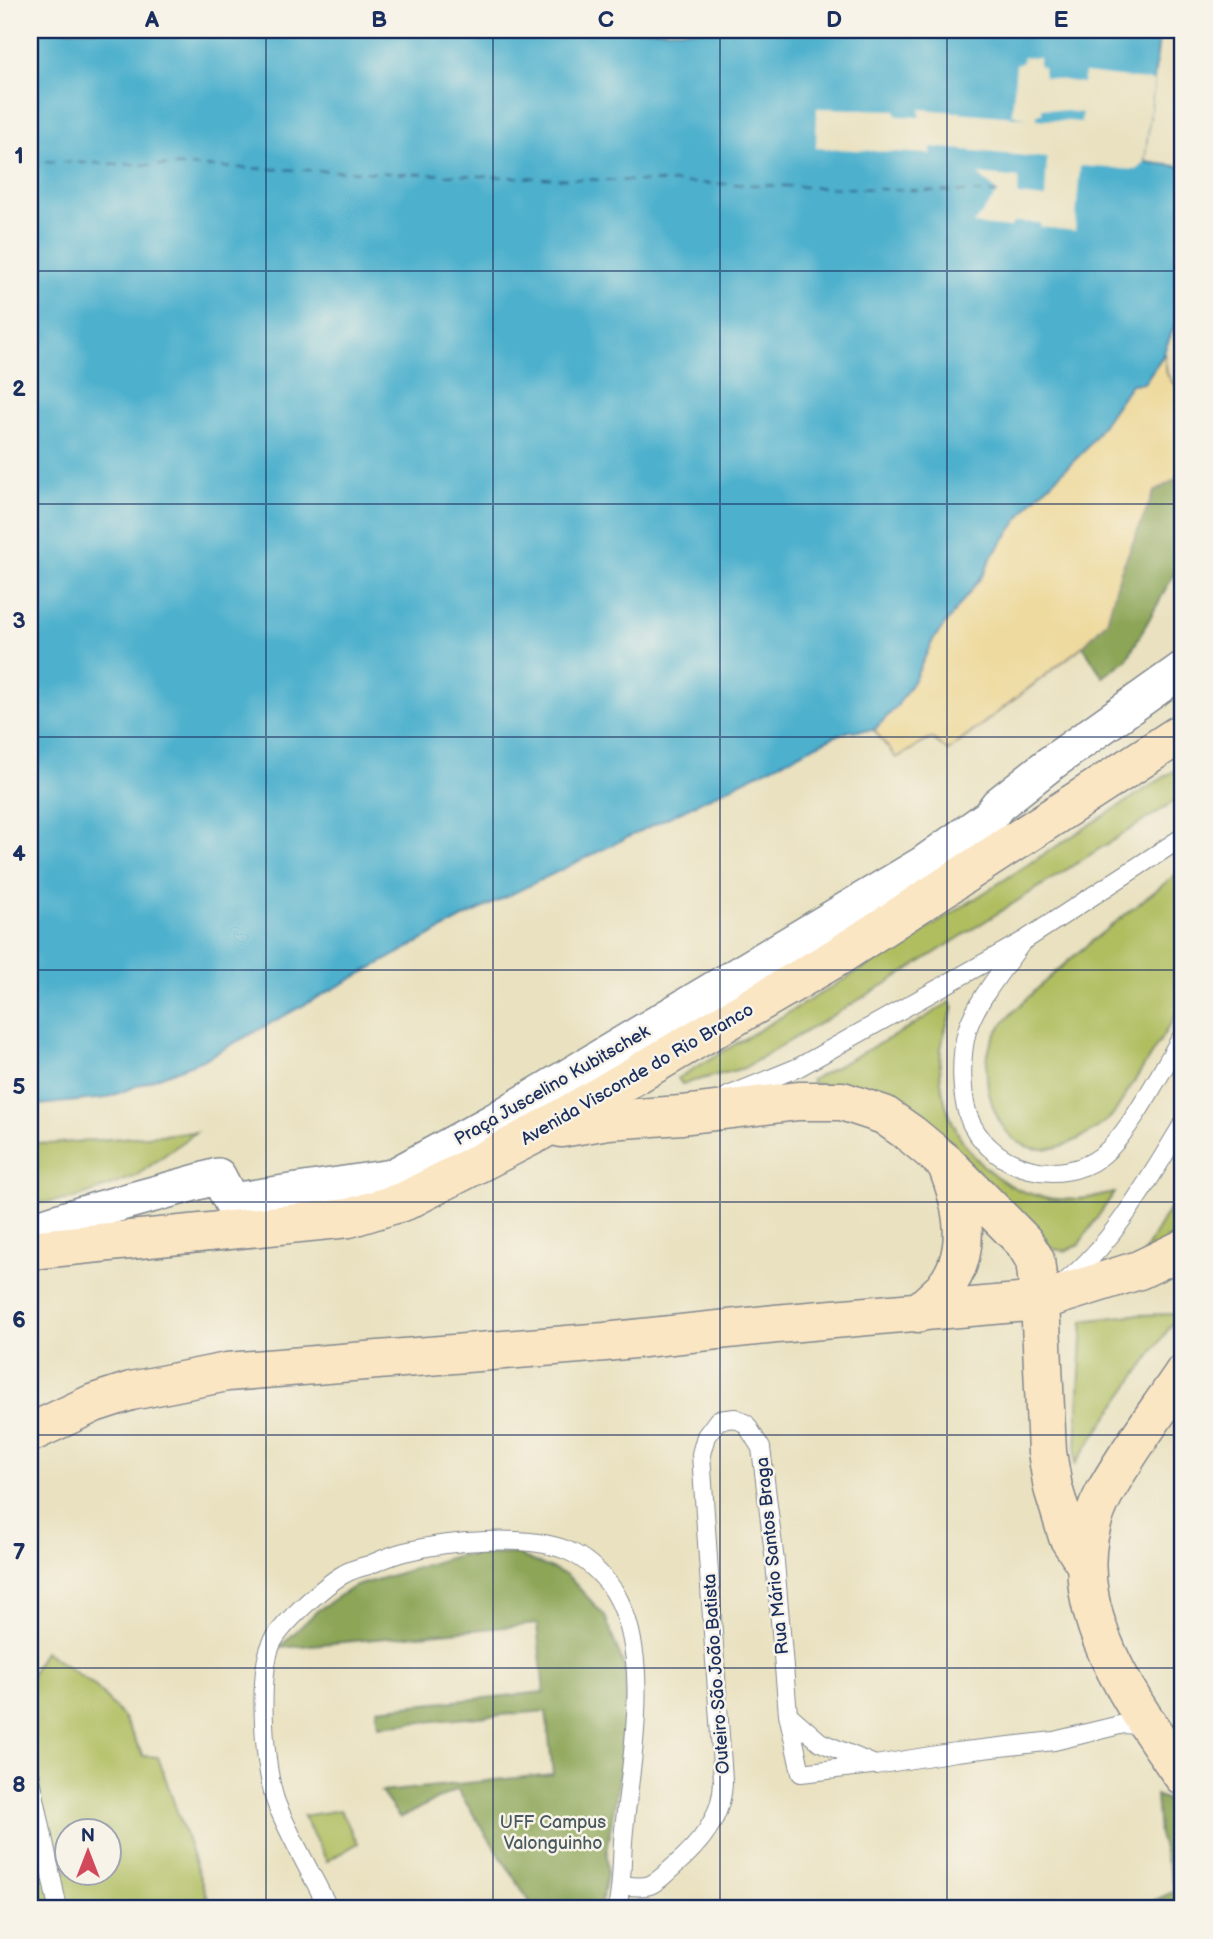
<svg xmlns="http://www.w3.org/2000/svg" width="1213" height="1939" font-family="'Balsamiq Sans',sans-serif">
<rect width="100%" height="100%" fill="#f7f3e8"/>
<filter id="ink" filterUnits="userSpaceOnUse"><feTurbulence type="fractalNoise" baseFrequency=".0143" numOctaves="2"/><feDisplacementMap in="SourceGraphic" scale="14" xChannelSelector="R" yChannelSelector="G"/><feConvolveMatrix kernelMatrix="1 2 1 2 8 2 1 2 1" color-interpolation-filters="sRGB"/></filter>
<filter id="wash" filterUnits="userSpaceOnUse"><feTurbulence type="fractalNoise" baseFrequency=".00686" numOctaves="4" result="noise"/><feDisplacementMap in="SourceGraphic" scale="28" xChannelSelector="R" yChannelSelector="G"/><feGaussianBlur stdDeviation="1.57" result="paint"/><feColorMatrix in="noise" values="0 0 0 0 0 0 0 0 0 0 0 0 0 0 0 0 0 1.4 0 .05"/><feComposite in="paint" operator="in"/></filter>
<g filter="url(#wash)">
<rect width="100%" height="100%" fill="#e9e1bf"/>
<path fill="#b0be60" stroke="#66765f" stroke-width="2" fill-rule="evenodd" d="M1183,765V796L889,982L744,1068L682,1084L678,1078L906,943Z
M1183,869V1004L1113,1115C1094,1133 1059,1154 1032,1148C992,1139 977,1071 993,1039C1003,1020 1019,1006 1035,991C1081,947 1133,909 1183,869Z
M950,1002L954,1008C917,1078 957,1173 1034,1195C1062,1203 1087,1199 1114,1193L1079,1244L1066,1251L1053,1249L926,1120L890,1096L871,1090L814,1084L811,1080L905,1030Z
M196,1132L136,1176L74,1199L30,1204V1142L49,1144Z
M1183,1186V1233L1143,1254Z
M1179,1314L1075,1464L1083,1321L1131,1315Z
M44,1651L94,1685L124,1718L143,1756L158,1757L211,1909H30V1678ZM66,1830H108V1872H66Z
M340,1810L358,1843L327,1861L303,1816Z"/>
<path fill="#8ca556" stroke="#546a5a" stroke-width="2" d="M1183,475V558L1127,659L1103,677L1083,646L1107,621L1120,573L1154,492Z
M516,1554L567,1575L605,1616L625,1669L627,1735L607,1846V1876L600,1909H519L530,1902L457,1789L400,1818L381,1792L553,1774L546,1711L379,1726L377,1709L544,1692L537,1624L279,1648L317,1611L353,1587L459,1555Z
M1156,1795L1183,1807V1909H1136L1175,1891L1159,1835Z"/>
<path fill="#eeda9e" stroke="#84847e" stroke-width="2" d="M1164,353L1167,374L1174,384L1183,385V475L1154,492L1120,573L1107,621L1083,646L948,751L932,738L896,758L874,730L897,706L915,678L933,640L985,572L992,556L1032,501L1085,450L1131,384Z"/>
<path fill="#4eb0cd" stroke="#347096" stroke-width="2" d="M30,30H1160L1144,162L1183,167V206L1179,254L1183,255V305L1162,357L1144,383L1131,384L1085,450L1032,501L992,556L985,572L933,640L915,678L897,706L874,730L850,731L837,735L465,917L205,1059L106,1098L30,1106Z"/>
<path fill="#e9e1bf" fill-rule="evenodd" d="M1023,57L1039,58V66L1043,67L1044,77L1083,83L1085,73L1154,81L1144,162L1137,170L1080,166L1075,231L1041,227L1040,223L1014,222L1010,228L973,224L998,193L978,174L1019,178L1018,195L1045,198L1047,158L931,147V154L816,148L817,108L895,110L897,116L920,117V109L1027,118L1012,114L1016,64L1022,63ZM1042,108L1082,113L1081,122L1037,119V114H1042Z"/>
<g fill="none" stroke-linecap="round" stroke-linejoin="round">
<path stroke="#2a567f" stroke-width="2" stroke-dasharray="9 7" stroke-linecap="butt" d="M30,161L998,193"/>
</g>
</g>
<g filter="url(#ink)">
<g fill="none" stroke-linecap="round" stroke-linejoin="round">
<g stroke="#82888e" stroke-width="20">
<path id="lane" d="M1020,945C1003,969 975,1003 967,1031C960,1057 960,1101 972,1125C996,1170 1059,1187 1100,1157C1129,1136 1163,1067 1183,1035
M728,1096L799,1067L1025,940L1183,837
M1065,1282C1113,1244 1151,1176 1183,1124
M788,1714L801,1773L871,1765
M30,1774L58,1909
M622,1885C631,1886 641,1888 650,1885C659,1881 665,1874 672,1868C699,1845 723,1818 723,1780L701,1454L706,1436L718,1420L735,1418L746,1424L761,1448L775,1562L788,1714L820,1742L875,1765L956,1752L1054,1741L1124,1724L1148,1726
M329,1909C312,1875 292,1840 277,1805C264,1774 257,1673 272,1643C281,1624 326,1584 344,1574C352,1569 361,1567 369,1565C381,1560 392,1555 404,1552C447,1541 525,1534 566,1550C586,1558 602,1574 614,1591C653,1655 631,1759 624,1830C621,1857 623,1883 617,1909"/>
</g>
<g stroke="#82888e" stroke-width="38">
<path id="street" d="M30,1231C91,1209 155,1195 218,1176L231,1201L392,1177L494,1121L923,864L989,817L998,805L1051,763L1183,669"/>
</g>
<g stroke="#82888e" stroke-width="41">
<path id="secondary" d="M561,1128L608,1120L682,1115L798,1101H842L884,1115L911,1134L946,1163L1024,1242L1035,1260L1040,1301L1047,1452L1053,1488L1068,1537L1086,1565
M30,1250L349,1218L405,1201L535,1134L837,957L1183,732
M918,1313C926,1305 935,1298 943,1290C973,1254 964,1209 948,1168
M1183,1374C1157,1413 1127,1452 1104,1494C1051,1593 1128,1697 1183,1776
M30,1433L94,1403L131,1391L227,1372L605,1342L776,1324L1040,1301L1139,1270L1183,1249"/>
</g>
<use href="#lane" stroke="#fff" stroke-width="18"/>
<use href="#street" stroke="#fff" stroke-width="35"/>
<use href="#secondary" stroke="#fbe6c4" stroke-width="38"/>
</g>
</g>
<path fill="none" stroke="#1b2f5e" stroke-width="2" stroke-opacity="0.55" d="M266,30V1909M493,30V1909M720,30V1909M947,30V1909M30,271H1183M30,504H1183M30,737H1183M30,970H1183M30,1202H1183M30,1435H1183M30,1668H1183"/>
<g text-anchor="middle" stroke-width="5" stroke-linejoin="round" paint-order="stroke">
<g font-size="18" fill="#1b2f5e" stroke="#f7f3e8">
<text transform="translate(637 1074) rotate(-30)" y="6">Avenida Visconde do Rio Branco</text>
<text transform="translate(552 1085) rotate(-30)" y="6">Praça Juscelino Kubitschek</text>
<text transform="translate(772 1556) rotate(-96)" y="6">Rua Mário Santos Braga</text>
<text transform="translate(716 1674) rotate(-94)" y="6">Outeiro São João Batista</text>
</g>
<g font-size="18" fill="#485a5f" stroke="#f7f3e8">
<text x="553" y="1828">UFF Campus<tspan x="553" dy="21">Valonguinho</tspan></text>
</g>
</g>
<rect width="1213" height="1939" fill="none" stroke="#f7f3e8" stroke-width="77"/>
<g transform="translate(88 1852)"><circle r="33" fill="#f7f3e8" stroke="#9fa5b1" stroke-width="2"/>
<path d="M0-5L12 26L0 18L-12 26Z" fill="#d1495b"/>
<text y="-10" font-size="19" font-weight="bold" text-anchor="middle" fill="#1b2f5e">N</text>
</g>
<rect x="38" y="38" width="1136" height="1862" fill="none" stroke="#1b2f5e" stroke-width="2.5"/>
<g font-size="23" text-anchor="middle" font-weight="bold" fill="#1b2f5e">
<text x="152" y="27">A</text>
<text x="379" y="27">B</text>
<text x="606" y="27">C</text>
<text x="834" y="27">D</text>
<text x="1061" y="27">E</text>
<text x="19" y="163">1</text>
<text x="19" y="396">2</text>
<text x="19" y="628">3</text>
<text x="19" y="861">4</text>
<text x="19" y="1094">5</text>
<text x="19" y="1327">6</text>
<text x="19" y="1559">7</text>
<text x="19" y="1792">8</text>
</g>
</svg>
